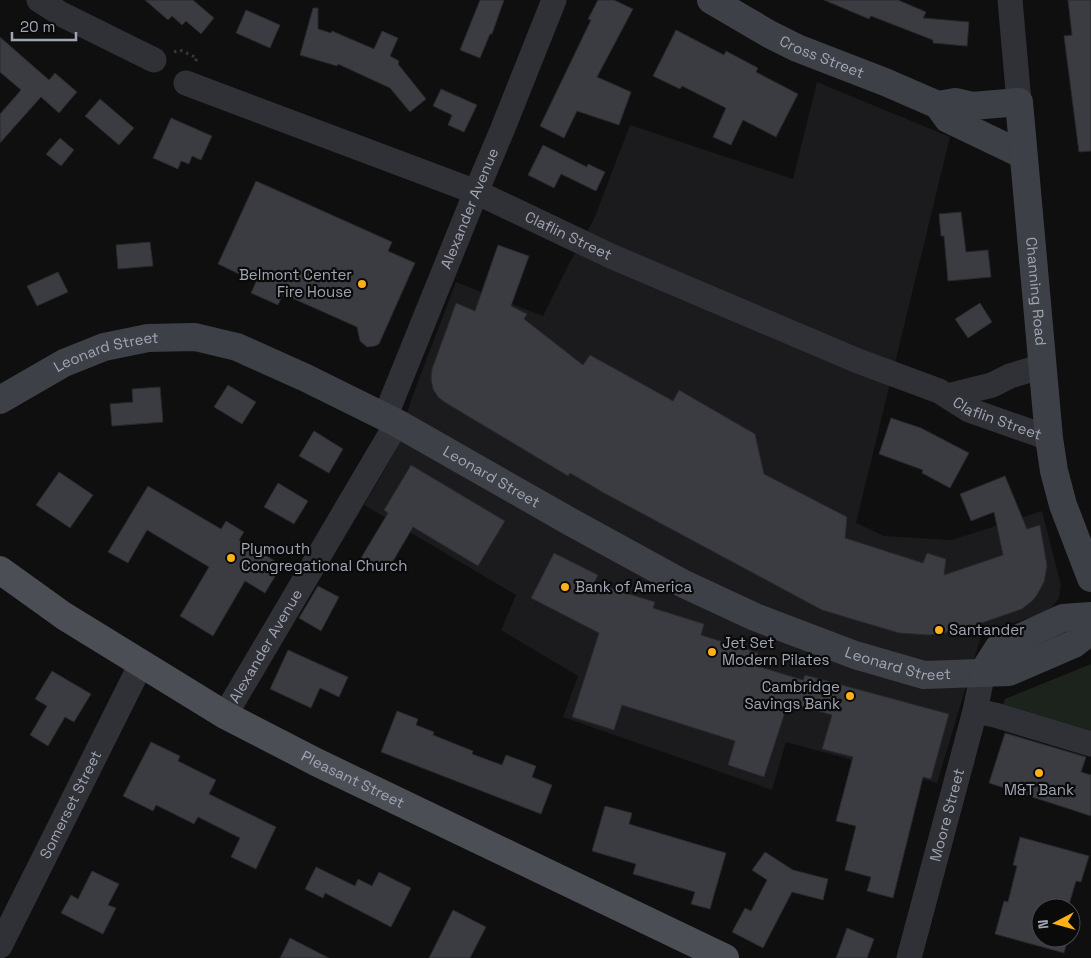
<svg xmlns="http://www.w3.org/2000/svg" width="1091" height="958" font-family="'Space Grotesk',sans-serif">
<rect width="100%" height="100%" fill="#0f0f10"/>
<path fill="#1b1b1d" d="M817,82L950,137L856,523L884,536L952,540L1042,511L1061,585L1059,598L1051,609L1041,614L982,633L937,783L786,742L772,790L563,717L578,676L501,630L516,595L364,505L393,455L414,392L456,282L543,316L570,262L594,219L630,125L793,179Z"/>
<path fill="#1b231c" d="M1091,664V736L1002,708L1005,699Z"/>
<path fill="#3b3c41" stroke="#29292d" d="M145,0H193L214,18L201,34L186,21L182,25L172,16L168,20Z
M480,0H504L492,34H490L480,58L460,50Z
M598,0H614L633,9L597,77L631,92L619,125L577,111L564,138L540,126L591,20L588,19Z
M824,0H898L926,12L923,18L969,22L967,46L933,43V40L871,16L869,19Z
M1068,0H1091V151L1079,152L1064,36L1072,35Z
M313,8H318V29L331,33L332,31L374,49L382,31L398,38L390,56L399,61L398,64L426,99L410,112L390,88L338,64L337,66L300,55Z
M246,10L280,25L270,48L236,33Z
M676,30L724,55L726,51L758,68L756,72L798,94L776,137L743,120L731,145L713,137L726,108L682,86L680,89L653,76Z
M0,37L49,80L55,73L77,92L59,113L41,97L0,143V114L21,90L0,72Z
M441,89L477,105L464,132L448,125L452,115L433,106Z
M100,99L134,128L119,145L85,116Z
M171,118L212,136L201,160L192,156L189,164L181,161L178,169L153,158Z
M60,138L74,150L61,166L46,154Z
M543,145L587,167L588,164L605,172L596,191L561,174L554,188L528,175Z
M256,181L392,242L388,251L415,263L379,344L375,346L367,347L360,341L357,327L283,294L278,305L251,293L256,282L218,264Z
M961,212L966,252L988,250L991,277L948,281L944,236H941L939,214Z
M150,242L153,266L118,269L116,245Z
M498,245L529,256L511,306L527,314L524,319L583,365L590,355L673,401L679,390L755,434L764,474L847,517L845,538L923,563L927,553L946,559L944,575L1003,555L994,512L971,521L960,494L1005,476L1027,529L1040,525L1047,566L1044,582L1037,595L1032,601L1022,609L958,631L929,635L899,633L822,610L604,493L570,473L568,476L446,403L438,397L433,389L431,379L432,369L456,303L475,311Z
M58,272L68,292L37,306L27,286Z
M980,303L992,322L968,338L955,319Z
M228,385L256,402L242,424L214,407Z
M160,387L163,422L112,426L110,404L133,402L132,389Z
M891,418L921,428L969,453L950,488L922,473L923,470L879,454Z
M314,431L343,449L329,473L299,456Z
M411,465L505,521L478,566L413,527L386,573L361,558L388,513L384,510Z
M59,472L93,495L70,528L36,505Z
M278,483L308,501L294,524L264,507Z
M148,486L221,529L226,521L244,532L239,540L282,565L265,593L245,581L213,636L180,616L209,567L147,530L128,563L108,552Z
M554,553L598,575L594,583L655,602L653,608L704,624L701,635L758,653L754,665L803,680L805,675L949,714L931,779L923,777L893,898L867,891L871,877L845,870L856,826L836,821L853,757L822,749L832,715L788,703L764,777L728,765L735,741L622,705L614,730L572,717L599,633L531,598Z
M318,586L339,597L321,631L299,618Z
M288,650L348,677L339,697L320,688L311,708L270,689Z
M52,671L91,694L74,722L65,717L48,746L30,735L47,706L35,699Z
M397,711L418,719L416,725L434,732L433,735L473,751L472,754L502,765L506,755L536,766L532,777L552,785L541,814L381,752Z
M1005,733L1086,757L1081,772L1091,775V816L989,783Z
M151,742L180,756L178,761L216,780L209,794L276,827L256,869L231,857L240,838L198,817L194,824L156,805L153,811L123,796Z
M605,806L632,813L629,824L726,853L710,909L691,904L695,892L633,874L636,864L592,851Z
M1020,837L1089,856L1081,882L1076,881L1068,908H1041V938H1068L1064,953L995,934L1004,901L1008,902L1017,866L1013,865Z
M765,852L793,870L828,879L823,900L792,892L763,948L732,932L745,908L751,911L767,880L752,870Z
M316,867L355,886L358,879L372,886L379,872L411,888L391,927L325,893L323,898L305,889Z
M92,871L119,884L108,905L116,908L103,934L61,913L71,895L78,899Z
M453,910L486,927L470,958H429Z
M847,928L874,939L867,958H836Z
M290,938L329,958H280Z"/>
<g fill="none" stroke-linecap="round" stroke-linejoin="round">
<path stroke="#36383d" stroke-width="3" stroke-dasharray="2.5 4" stroke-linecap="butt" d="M174,52L180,50L197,58L195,62"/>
<g stroke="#303136" stroke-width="25">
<path d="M39,0L61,14L154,60"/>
<path d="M1010,0L1019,102"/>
<path id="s1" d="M186,83L476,192L613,257L858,361L939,391L969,410L1049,438"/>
<path d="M948,396L992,385L1010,376L1043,366"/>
<path id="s2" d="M385,417L476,192L503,128L554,0"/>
<path d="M975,711L995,715L1091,744"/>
<path id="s3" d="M225,715L397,423"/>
<path id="s4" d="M0,946L141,664"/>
<path id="s5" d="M909,958L975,711L983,672"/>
</g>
<g stroke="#3d4046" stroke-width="28">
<path id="s6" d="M711,0L769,34L797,48L885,82L938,105L948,119L1023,155"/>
<path id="s7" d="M938,105L955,102L972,106L1019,102L1049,438L1054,471L1063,505L1091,578"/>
<path id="s8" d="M0,400L64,363L104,347L148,338L195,337L237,347L306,378L397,423L569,521L684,584L755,617L855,655L924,675L1009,672L1074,644L1091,630"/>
<path d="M983,672L999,647L1063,618L1091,616"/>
</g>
<path stroke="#4b4e55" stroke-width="28" id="s9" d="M0,570L64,616L225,715L316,762L725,958"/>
</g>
<g fill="#ffaf18" stroke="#0a0a0b" stroke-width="2">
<circle cx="362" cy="284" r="5"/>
<circle cx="231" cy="558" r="5"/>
<circle cx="565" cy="587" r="5"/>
<circle cx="939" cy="630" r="5"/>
<circle cx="712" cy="652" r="5"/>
<circle cx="850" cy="696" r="5"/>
<circle cx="1039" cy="773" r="5"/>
</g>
<g text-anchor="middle" stroke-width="4.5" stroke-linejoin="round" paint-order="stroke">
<g font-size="15" fill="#9fa5b3" stroke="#0a0a0b">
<text dy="5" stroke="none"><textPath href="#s6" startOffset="125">Cross Street</textPath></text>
<text dy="5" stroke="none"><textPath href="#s2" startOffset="225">Alexander Avenue</textPath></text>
<text dy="5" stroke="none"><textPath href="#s1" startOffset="412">Claflin Street</textPath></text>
<text dy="5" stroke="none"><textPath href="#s7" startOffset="272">Channing Road</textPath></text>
<text dy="5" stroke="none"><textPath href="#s8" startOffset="118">Leonard Street</textPath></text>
<text dy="5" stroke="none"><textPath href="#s1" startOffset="879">Claflin Street</textPath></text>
<text dy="5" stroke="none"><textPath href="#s8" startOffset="538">Leonard Street</textPath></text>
<text dy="5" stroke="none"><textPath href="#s3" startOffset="80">Alexander Avenue</textPath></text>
<text dy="5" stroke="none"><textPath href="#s8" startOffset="988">Leonard Street</textPath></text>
<text dy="5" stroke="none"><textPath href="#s9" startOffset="411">Pleasant Street</textPath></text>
<text dy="5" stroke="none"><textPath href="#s4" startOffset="158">Somerset Street</textPath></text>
<text dy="5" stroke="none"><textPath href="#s5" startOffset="148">Moore Street</textPath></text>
</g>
<g font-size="15" fill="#9fa5b3" stroke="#0a0a0b" text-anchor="start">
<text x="352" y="280" text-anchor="end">Belmont Center<tspan x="352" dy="17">Fire House</tspan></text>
<text x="241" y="554">Plymouth<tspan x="241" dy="17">Congregational Church</tspan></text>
<text x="575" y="592">Bank of America</text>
<text x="949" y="635">Santander</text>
<text x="722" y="648">Jet Set<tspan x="722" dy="17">Modern Pilates</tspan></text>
<text x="840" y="692" text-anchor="end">Cambridge<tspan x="840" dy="17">Savings Bank</tspan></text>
<text x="1039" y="795" text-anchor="middle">M&amp;T Bank</text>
</g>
</g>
<g transform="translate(1056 923) rotate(264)"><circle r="24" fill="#0a0a0b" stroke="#46484e"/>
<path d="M0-4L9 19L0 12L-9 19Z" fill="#ffaf18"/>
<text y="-8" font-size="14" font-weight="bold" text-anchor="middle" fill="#9fa5b3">N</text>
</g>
<path d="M12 32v8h64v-8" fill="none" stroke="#9fa5b3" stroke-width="2.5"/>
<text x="20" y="32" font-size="15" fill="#9fa5b3" stroke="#0a0a0b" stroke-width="4" paint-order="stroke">20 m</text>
</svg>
